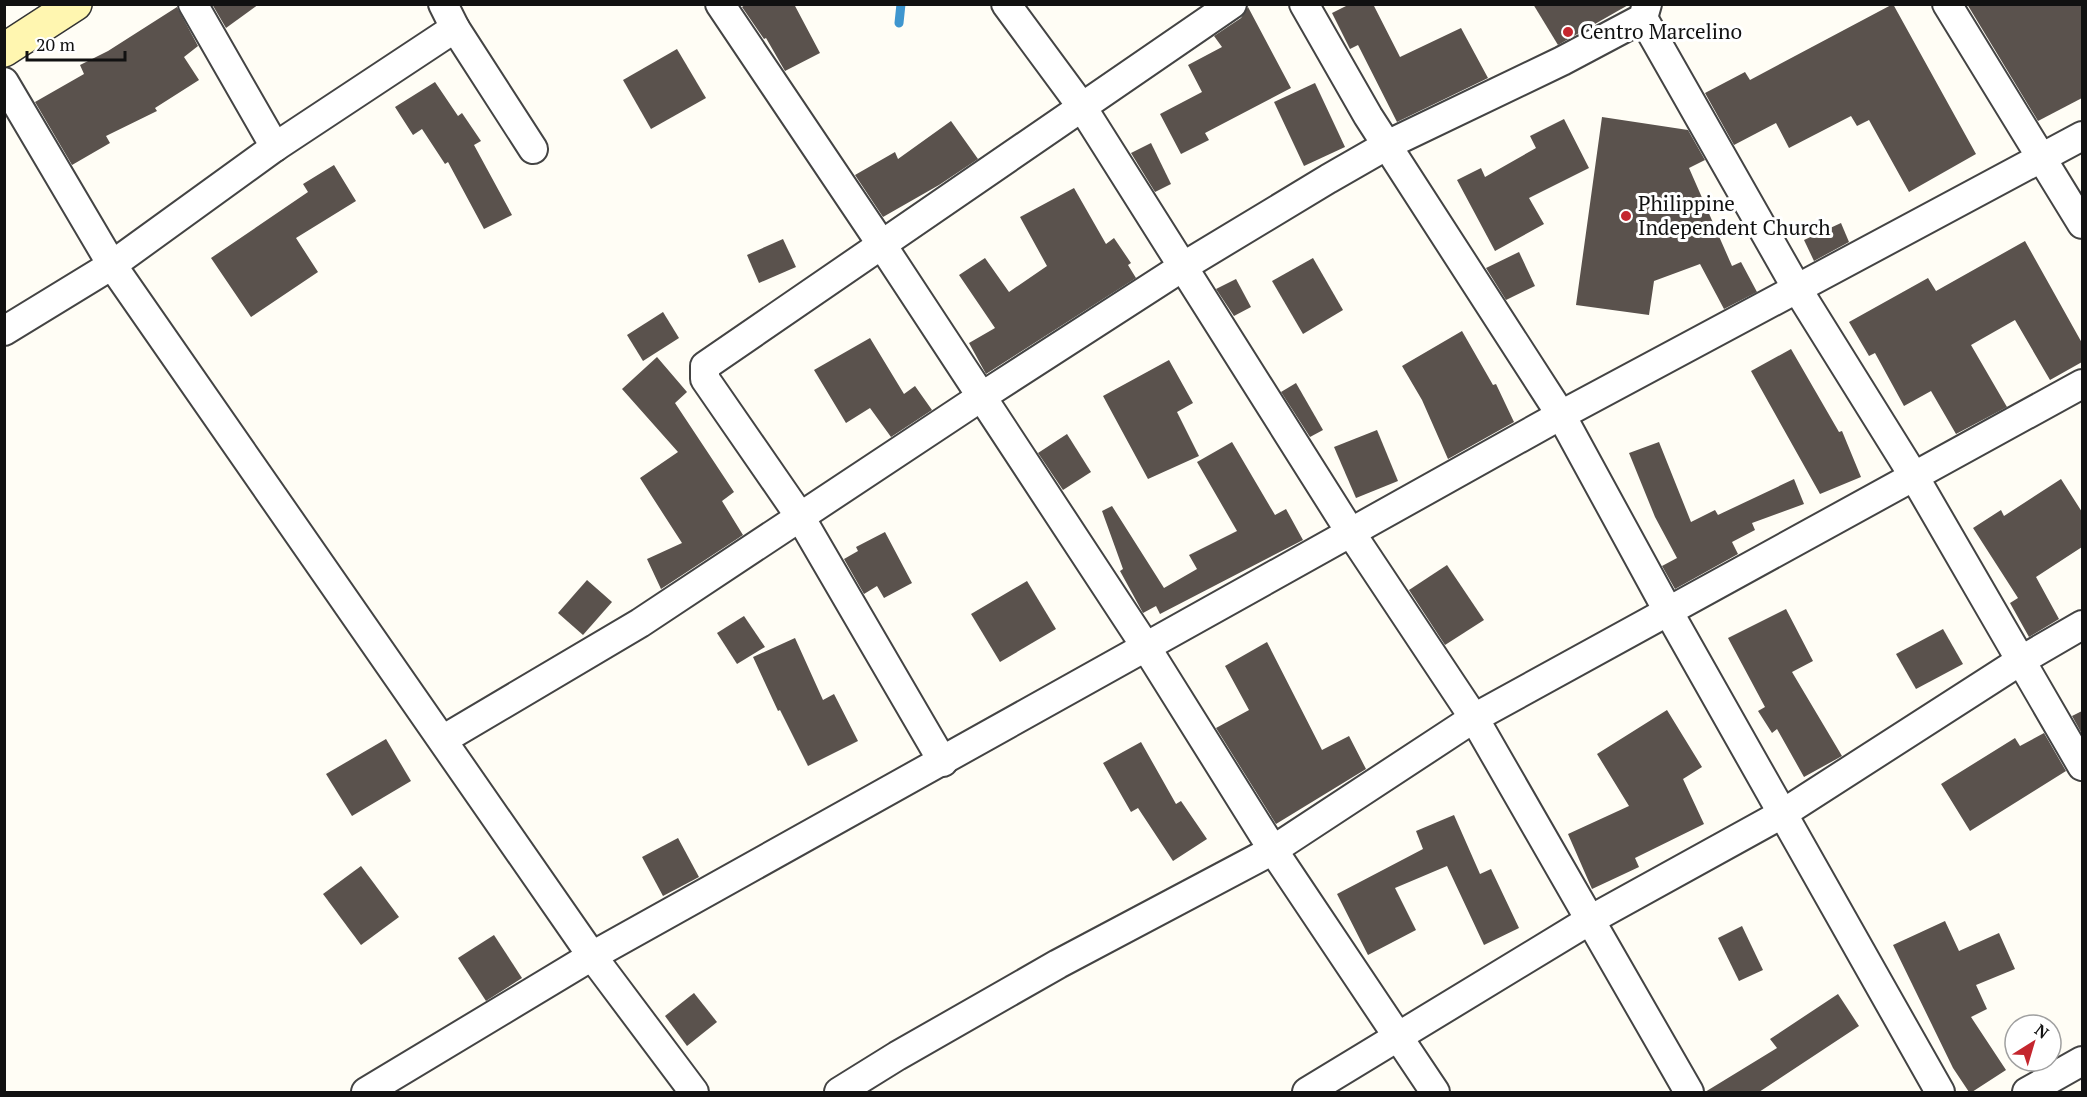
<svg xmlns="http://www.w3.org/2000/svg" width="2087" height="1097" font-family="'PT Serif',serif">
	<style>
		.lines { fill: none; stroke-linecap: round; stroke-linejoin: round }
		.stream { stroke: #3f96cf; stroke-width: 9 }
		.building { fill: #5a524d }
		.minor-casing { stroke: #444; stroke-width: 32 }
		.secondary-casing { stroke: #333; stroke-width: 36 }
		.minor { stroke: #fff; stroke-width: 28 }
		.secondary { stroke: #fff6b0; stroke-width: 33 }
		.poi-dot { fill: #c4262e; stroke: #fff; stroke-width: 2 }
		.labels { text-anchor: middle; stroke-width: 6; stroke-linejoin: round; paint-order: stroke }
		.poi-label { font-size: 21px; fill: #111; stroke: #fff; text-anchor: start }
	</style>
	<rect width="100%" height="100%" fill="#fffdf5"/>
	<g class="lines">
		<polyline class="stream" points="899,23 901,4"/>
	</g>
	<g class="building">
		<polygon points="212,4 259,4 226,28"/>
		<polygon points="746,4 794,4 820,53 785,71 766,38 764,39 742,7"/>
		<polygon points="1350,4 1373,4 1400,57 1461,28 1488,78 1397,122 1358,45 1350,49 1332,13"/>
		<polygon points="1533,4 1630,4 1558,45"/>
		<polygon points="1893,4 1976,154 1909,192 1869,120 1857,126 1851,116 1789,148 1776,123 1734,145 1705,93 1745,72 1750,80"/>
		<polygon points="1967,4 2082,4 2082,98 2038,121"/>
		<polygon points="177,7 198,46 184,57 199,80 155,108 157,111 106,136 110,143 72,165 35,102 84,74 80,65 108,51"/>
		<polygon points="1248,7 1291,88 1205,133 1209,140 1181,154 1160,114 1202,92 1188,65 1222,47 1214,36 1241,18"/>
		<polygon points="677,49 706,98 651,129 623,80"/>
		<polygon points="435,82 458,116 462,113 481,141 474,145 512,215 484,229 448,162 445,164 422,129 413,135 395,107"/>
		<polygon points="1315,83 1345,147 1304,166 1274,102"/>
		<polygon points="1602,117 1688,130 1705,160 1689,168 1732,266 1741,262 1757,292 1724,309 1700,264 1654,281 1649,315 1576,305"/>
		<polygon points="1564,119 1589,168 1529,198 1544,224 1495,251 1457,180 1481,168 1485,177 1536,148 1530,136"/>
		<polygon points="951,121 978,159 939,185 883,217 855,175 895,152 898,159"/>
		<polygon points="1151,143 1171,184 1155,192 1131,153"/>
		<polygon points="334,165 356,201 296,238 318,272 251,317 211,258 308,192 303,184"/>
		<polygon points="1074,188 1106,244 1114,238 1131,263 1128,265 1136,278 986,374 969,343 995,328 959,275 985,258 1009,292 1047,266 1020,217"/>
		<polygon points="1841,223 1849,242 1814,261 1804,240"/>
		<polygon points="783,239 796,267 759,283 747,255"/>
		<polygon points="2025,241 2082,343 2082,362 2050,380 2015,320 1971,345 2007,407 1956,434 1931,391 1904,406 1875,353 1869,356 1849,322 1928,278 1936,291"/>
		<polygon points="1519,252 1535,286 1506,300 1486,268"/>
		<polygon points="1313,258 1343,310 1303,334 1272,281"/>
		<polygon points="1236,279 1251,307 1234,316 1216,289"/>
		<polygon points="663,312 679,338 643,361 627,335"/>
		<polygon points="1462,331 1493,385 1496,384 1514,422 1448,459 1422,400 1402,366"/>
		<polygon points="870,338 904,394 915,386 932,410 891,437 870,408 846,423 814,370"/>
		<polygon points="1791,349 1839,432 1842,431 1861,477 1820,494 1751,371"/>
		<polygon points="657,357 687,392 675,403 734,492 722,501 743,535 661,589 647,559 682,543 640,478 678,452 622,389"/>
		<polygon points="1169,360 1193,403 1177,412 1199,456 1148,479 1103,396"/>
		<polygon points="1296,383 1323,430 1310,437 1281,392"/>
		<polygon points="1377,430 1398,481 1356,498 1334,447"/>
		<polygon points="1067,434 1091,472 1063,490 1038,453"/>
		<polygon points="1232,442 1275,515 1286,509 1303,540 1160,614 1156,606 1143,613 1120,571 1123,569 1102,511 1112,506 1164,588 1197,569 1189,555 1237,531 1197,462"/>
		<polygon points="1659,442 1691,522 1715,510 1718,515 1794,479 1804,504 1752,523 1755,530 1732,542 1738,554 1675,589 1662,566 1677,558 1655,517 1629,453"/>
		<polygon points="2061,479 2082,512 2082,547 2036,577 2059,619 2029,637 2010,603 2018,598 1973,528 2001,510 2004,516"/>
		<polygon points="885,532 912,583 884,598 877,586 864,594 844,559 858,551 856,547"/>
		<polygon points="1447,565 1484,620 1445,645 1409,590"/>
		<polygon points="587,580 612,602 583,635 558,613"/>
		<polygon points="1027,581 1056,629 1000,662 971,614"/>
		<polygon points="1786,609 1813,661 1792,672 1842,756 1804,777 1777,729 1772,733 1758,711 1765,707 1728,638"/>
		<polygon points="744,616 765,647 737,664 717,633"/>
		<polygon points="1943,629 1963,664 1916,689 1896,654"/>
		<polygon points="795,638 823,700 834,694 858,741 808,766 780,710 778,711 753,657"/>
		<polygon points="1267,642 1322,750 1349,736 1366,769 1276,824 1216,728 1249,710 1225,666"/>
		<polygon points="1667,710 1702,767 1683,779 1704,824 1635,858 1639,867 1592,889 1568,834 1629,806 1597,754"/>
		<polygon points="2082,711 2082,734 2072,716"/>
		<polygon points="2044,733 2066,771 1970,831 1941,784 2015,738 2020,746"/>
		<polygon points="386,739 411,781 352,816 326,774"/>
		<polygon points="1141,742 1176,804 1181,801 1207,839 1173,861 1138,808 1131,812 1103,763"/>
		<polygon points="1454,815 1480,874 1491,869 1519,928 1484,945 1447,866 1395,888 1416,930 1368,955 1337,894 1423,849 1416,831"/>
		<polygon points="678,838 699,877 663,896 642,857"/>
		<polygon points="361,866 399,917 361,945 323,894"/>
		<polygon points="1945,921 1959,951 1999,933 2015,969 1976,985 1987,1009 1971,1017 2006,1070 1972,1092 1969,1092 1953,1068 1893,945"/>
		<polygon points="1742,926 1763,970 1739,981 1718,938"/>
		<polygon points="494,935 522,978 486,1001 458,958"/>
		<polygon points="694,993 717,1022 687,1046 665,1016"/>
		<polygon points="1838,994 1859,1026 1759,1092 1705,1092 1777,1048 1770,1039"/>
	</g>
	<g class="lines">
		<defs>
			<g id="minor">
				<polyline points="193,4 275,147"/>
				<polyline points="720,4 882,245 1146,647 1273,850 1435,1092"/>
				<polyline points="1006,4 1082,107 1351,533 1474,718 1689,1092"/>
				<polyline points="1304,4 1368,116 1561,415 1668,611 1940,1092"/>
				<polyline points="1947,4 2082,224"/>
				<polyline points="1643,18 1796,287 1915,478 2082,766"/>
				<polyline points="455,28 533,149"/>
				<polyline points="4,82 112,265 592,956 694,1092"/>
				<polyline points="4,331 112,265 275,147 455,28 443,4"/>
				<polyline points="444,739 640,623 981,397 1184,266 1328,179 1389,144 1562,61 1643,18 1647,4"/>
				<polyline points="943,762 799,515 705,379 705,366 1232,4"/>
				<polyline points="366,1092 592,956 1561,415 2082,136"/>
				<polyline points="839,1092 897,1056 1058,964 1273,850 1474,718 2082,384"/>
				<polyline points="1307,1092 1590,920 1782,814 2020,661 2082,625"/>
				<polyline points="2027,1092 2082,1061"/>
			</g>
			<polyline id="secondary" points="4,50 75,4"/>
		</defs>
		<use href="#minor" class="minor-casing"/>
		<use href="#secondary" class="secondary-casing"/>
		<use href="#minor" class="minor"/>
		<use href="#secondary" class="secondary"/>
	</g>
	<g class="poi-dot">
		<circle cx="1568" cy="32" r="6"/>
		<circle cx="1626" cy="216" r="6"/>
	</g>
	<g class="labels">
		<g class="poi-label">
			<text x="1580" y="39">Centro Marcelino</text>
			<text x="1638" y="211">Philippine<tspan x="1638" dy="24">Independent Church</tspan></text>
		</g>
	</g>
	<rect width="2087" height="1097" fill="none" stroke="#111111" stroke-width="12"/>
	<g transform="translate(2033 1043) rotate(37)"><circle r="28" fill="#ffffff" stroke="#a0a0a0" stroke-width="1.5"/>
	<path d="M0-4.5L10 22L0 15L-10 22Z" fill="#c4262e"/>
	<text y="-9" font-size="16" font-weight="bold" text-anchor="middle" fill="#111111">N</text>
	</g>
	<path d="M27 51v9h98v-9" fill="none" stroke="#111111" stroke-width="3"/>
	<text x="36" y="51" font-size="18" fill="#111111" stroke="#ffffff" stroke-width="4.5" paint-order="stroke">20 m</text>
</svg>
